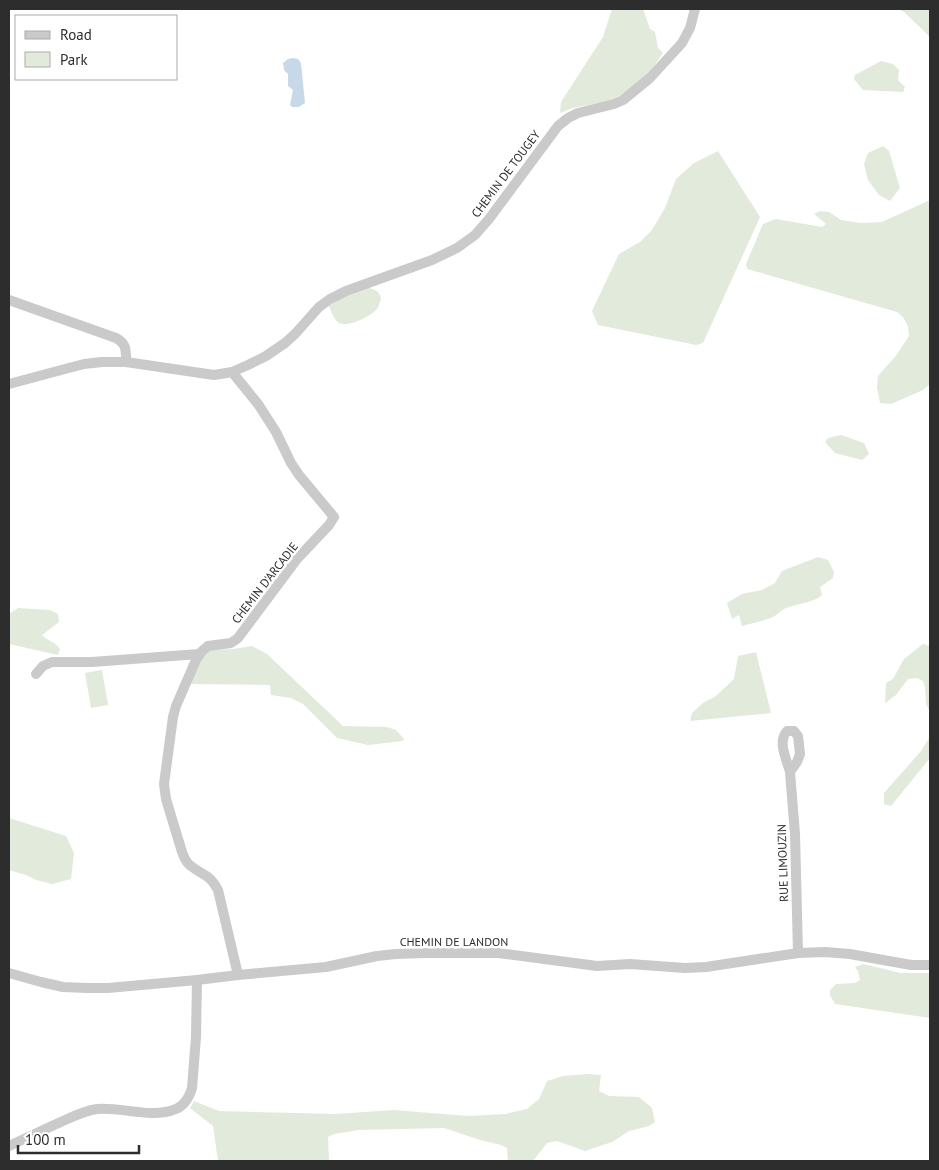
<svg xmlns="http://www.w3.org/2000/svg" width="939" height="1170" font-family="'PT Sans',sans-serif">
	<style>
		.green { fill: #e1eadb }
		.water { fill: #c7d9e9 }
		.lines { fill: none; stroke-linecap: round; stroke-linejoin: round }
		.minor { stroke: #cacaca; stroke-width: 10 }
		.labels { text-anchor: middle; stroke-width: 5; stroke-linejoin: round; paint-order: stroke }
		.street-label { font-size: 12px; fill: #2d2d2d; stroke: #fff }
	</style>
	<rect width="100%" height="100%" fill="#fff"/>
	<g class="green">
		<polygon points="612,9 643,9 650,29 655,32 658,48 663,53 648,75 625,93 609,101 573,108 560,113 561,102 603,37"/>
		<polygon points="899,9 930,9 930,37 904,12"/>
		<polygon points="881,61 893,64 899,70 898,80 905,87 903,92 863,90 854,79 855,75"/>
		<polygon points="883,146 889,151 900,188 890,201 879,195 868,180 864,164 868,153"/>
		<polygon points="718,151 760,217 703,343 696,345 598,325 592,311 619,254 640,242 652,230 665,208 676,179 694,163"/>
		<polygon points="930,200 930,384 923,390 891,404 880,403 877,388 878,376 895,357 909,336 908,326 903,317 897,312 747,269 746,264 763,224 776,219 822,227 826,224 814,214 820,211 829,212 841,220 861,223 882,222"/>
		<path d="M368,288C375,289 379,291 381,298C380,302 379,307 376,310C371,316 347,328 339,323C334,320 331,311 329,306L340,298Z"/>
		<polygon points="841,435 864,443 869,454 862,460 835,453 825,442 828,438"/>
		<path d="M818,557L828,560L834,572L833,578L820,587L822,595C812,603 801,603 789,607C781,609 779,614 773,617C764,621 752,623 742,626L739,615L732,619L727,603L742,594L762,590L775,583L782,571Z"/>
		<path d="M18,608L50,610L58,614L59,622L42,635C47,641 56,642 60,649L58,655L9,644V614Z"/>
		<polygon points="923,644 930,646 930,712 926,704 925,687 923,681 917,678 908,679 896,695 885,703 886,683 893,679 904,659"/>
		<polygon points="252,646 267,654 343,726 387,727 396,730 404,739 403,741 368,745 337,738 303,704 291,698 271,695 270,685 191,684 201,657 207,650 233,649"/>
		<polygon points="756,652 771,713 690,721 692,713 703,703 716,696 734,679 738,656"/>
		<polygon points="102,670 108,705 91,708 85,673"/>
		<polygon points="930,737 930,758 891,806 884,804 884,793 921,751"/>
		<polygon points="9,818 66,836 74,853 71,879 52,884 36,880 26,875 9,870"/>
		<polygon points="863,964 901,973 930,973 930,1018 835,1004 830,995 830,990 836,984 855,983 860,980 858,971 855,967"/>
		<polygon points="588,1074 601,1075 599,1091 609,1096 639,1097 652,1108 655,1122 649,1126 629,1131 612,1142 585,1151 557,1141 547,1143 533,1161 508,1161 507,1148 501,1145 480,1140 444,1128 359,1130 334,1134 328,1137 329,1161 218,1161 213,1126 190,1108 194,1101 219,1111 336,1114 393,1110 468,1116 505,1114 527,1109 539,1099 547,1081 563,1076"/>
	</g>
	<polygon class="water" points="293,58 298,59 301,63 305,103 299,107 292,107 290,105 293,90 288,86 288,74 284,70 283,63 288,59"/>
	<g class="lines">
		<g class="minor">
			<path d="M9,300L116,338C127,344 126,351 126,362"/>
			<path d="M232,372L258,404L276,432L291,463L299,475L334,517L329,525L297,559L238,638L231,643L208,646L202,651L196,660L176,706L173,717L164,784L166,799L182,852C184,857 186,863 191,866C203,876 209,873 218,890L238,975"/>
			<polyline points="9,384 65,369 84,364 102,362 126,362 214,375 232,372 248,365 266,356 285,343 295,334 319,307 330,299 346,291 432,260 457,248 475,235 489,219 558,126 568,118 578,113 614,104 623,100 650,78 682,43 690,28 695,9"/>
			<polyline points="36,674 43,666 52,662 92,662 199,654"/>
			<path d="M790,772C787,760 777,742 787,731H794L798,736L800,754L797,762L790,772L795,834L798,953"/>
			<polyline points="9,973 41,982 63,987 87,988 108,988 197,980 238,975 326,967 377,956 396,954 426,953 498,953 597,966 630,964 685,968 706,967 798,953 825,952 850,954 911,965 930,965"/>
			<path d="M9,1146C24,1139 39,1132 54,1125C68,1119 82,1111 97,1109C121,1107 151,1118 173,1110C184,1107 189,1098 192,1088L196,1037L197,980"/>
		</g>
	</g>
	<g class="labels">
		<g class="street-label">
			<text transform="translate(506 174) rotate(-53)" y="4">CHEMIN DE TOUGEY</text>
			<text transform="translate(265 583) rotate(-52)" y="4">CHEMIN D'ARCADIE</text>
			<text transform="translate(783 863) rotate(-92)" y="4">RUE LIMOUZIN</text>
			<text x="454" y="946">CHEMIN DE LANDON</text>
		</g>
	</g>
	<rect width="939" height="1170" fill="none" stroke="#2d2d2d" stroke-width="20"/>
	<rect x="15" y="15" width="162" height="65" fill="#ffffff" stroke="#ababab"/>
	<rect x="25" y="31" width="25" height="8" fill="#cacaca" stroke="#ababab"/>
	<text x="60" y="40" font-size="15" fill="#2d2d2d">Road</text>
	<rect x="25" y="52" width="25" height="15" fill="#e1eadb" stroke="#ababab"/>
	<text x="60" y="65" font-size="15" fill="#2d2d2d">Park</text>
	<path d="M18 1145v8h121v-8" fill="none" stroke="#2d2d2d" stroke-width="2.5"/>
	<text x="25" y="1145" font-size="15" fill="#2d2d2d" stroke="#ffffff" stroke-width="4" paint-order="stroke">100 m</text>
</svg>
